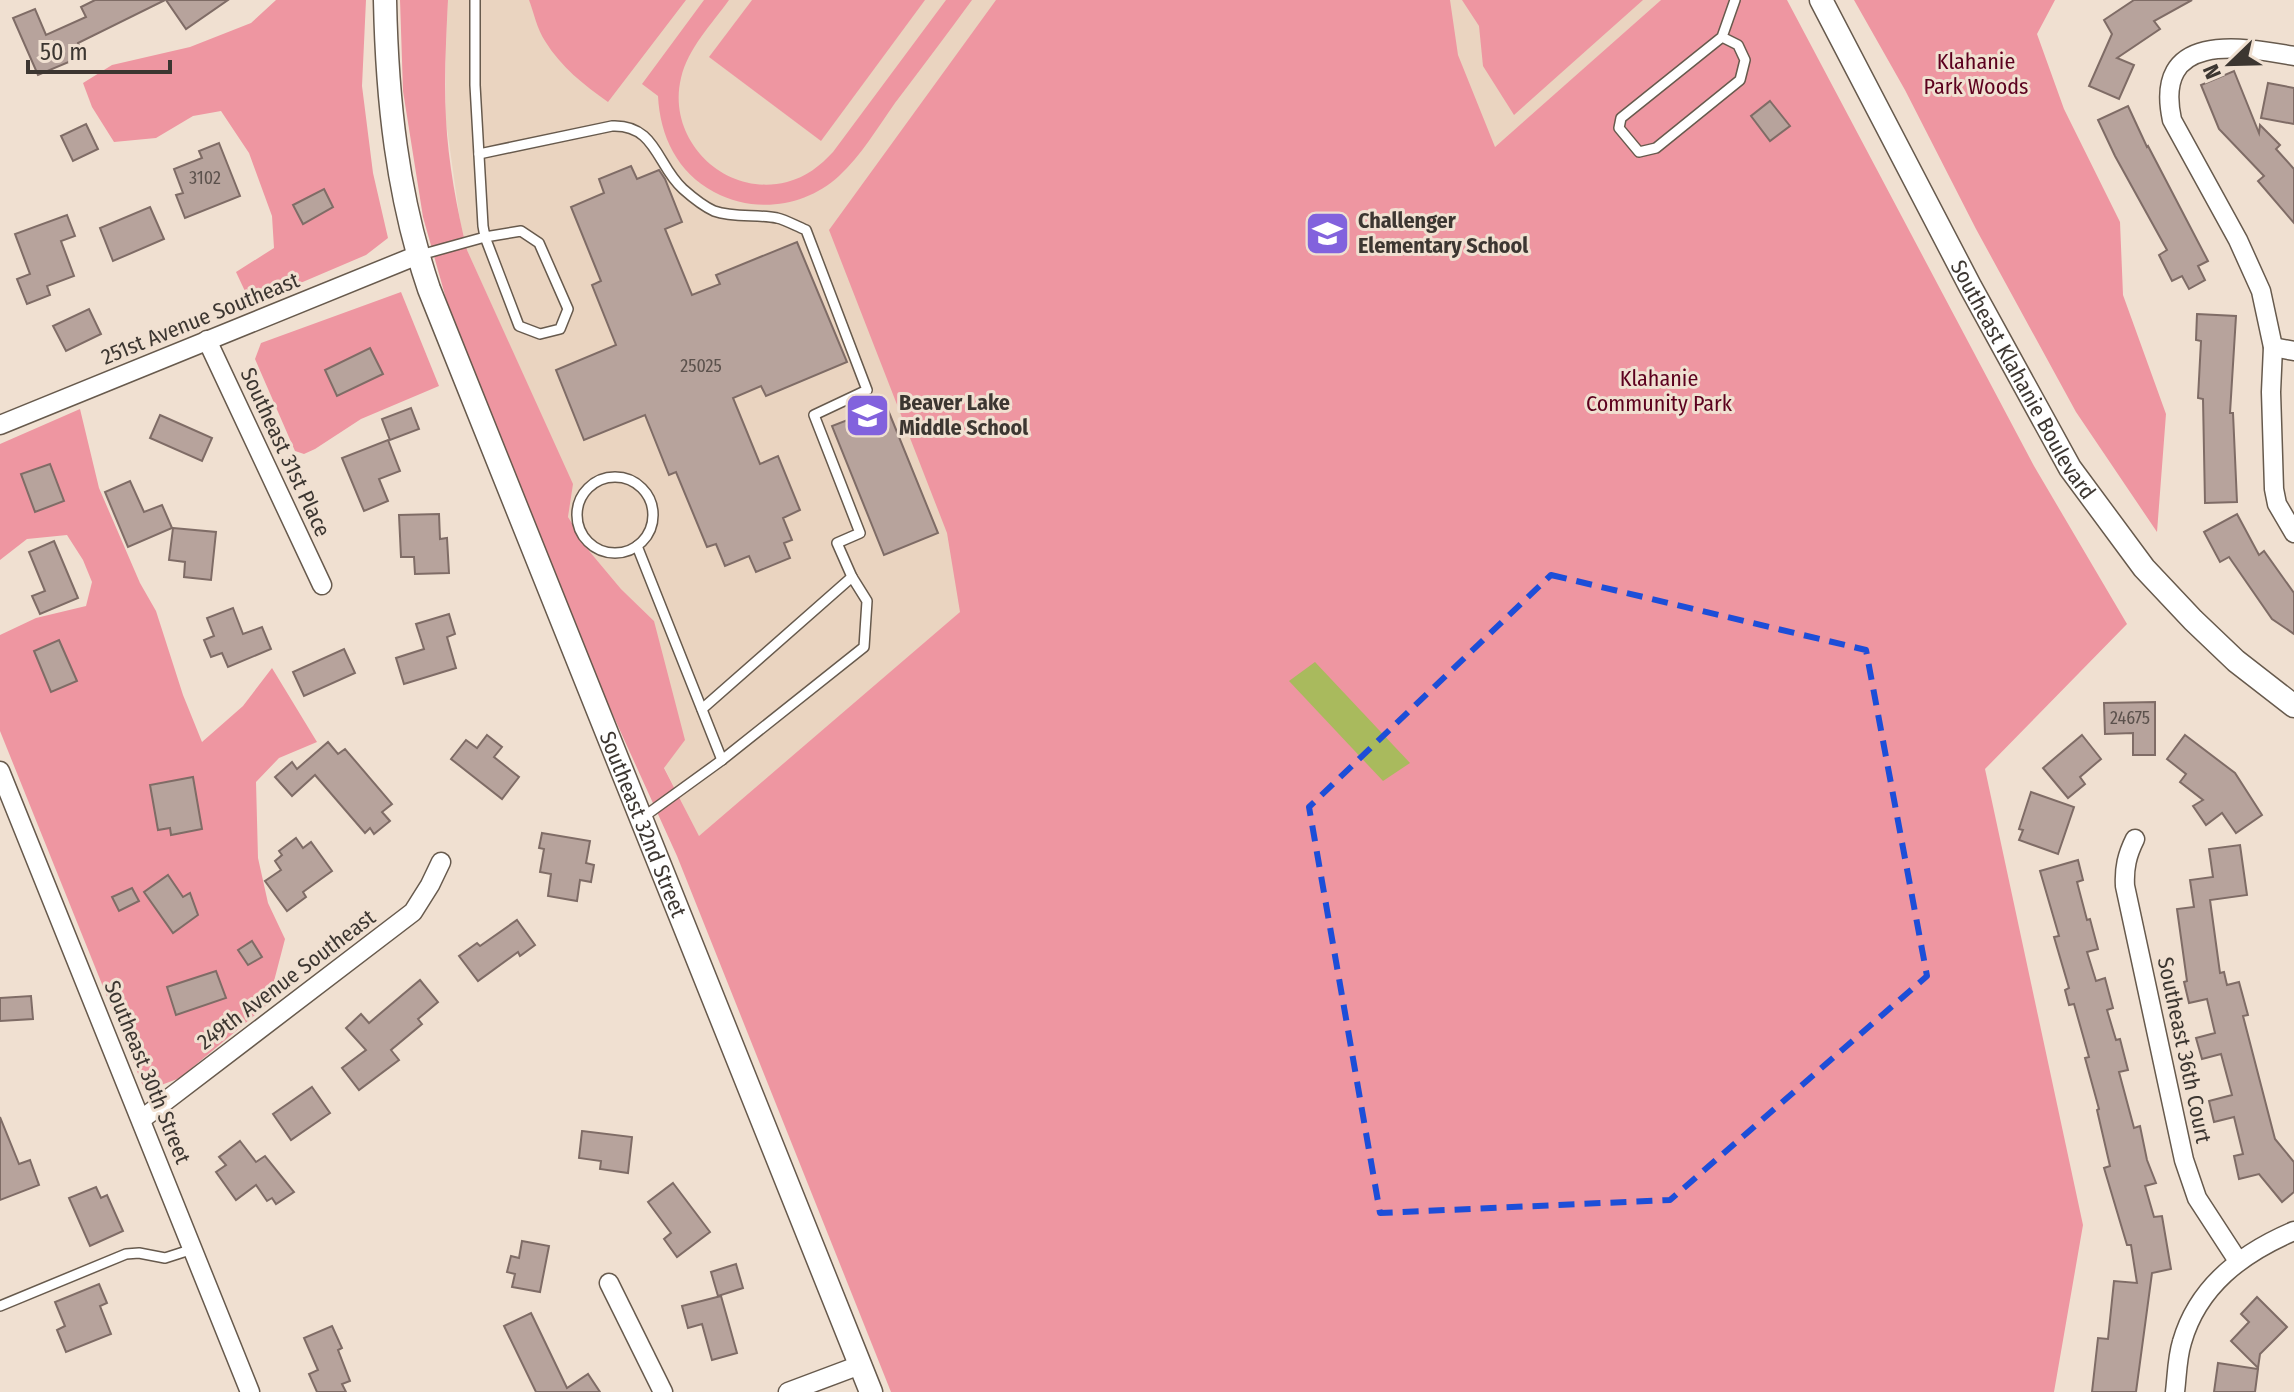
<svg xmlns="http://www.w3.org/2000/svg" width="2294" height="1392" font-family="'Fira Sans Condensed',sans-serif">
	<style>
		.built { fill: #ead4c0 }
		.green { fill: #ee96a1 }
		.water { fill: #a9ba5d }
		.building { fill: #b7a39c; stroke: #7f6c66; stroke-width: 2 }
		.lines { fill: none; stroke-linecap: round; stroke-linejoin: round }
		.service-casing { stroke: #675a4d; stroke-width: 12 }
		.minor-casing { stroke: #675a4d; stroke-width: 21 }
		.tertiary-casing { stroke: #675a4d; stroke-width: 25 }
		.service { stroke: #fff; stroke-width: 9 }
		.minor { stroke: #fff; stroke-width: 18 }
		.tertiary { stroke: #fff; stroke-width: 22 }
		.marked { fill: none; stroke: #1d4ed8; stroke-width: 6; stroke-dasharray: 16 10; stroke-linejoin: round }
		.labels { text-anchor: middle; stroke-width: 6; stroke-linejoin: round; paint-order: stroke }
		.number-label { font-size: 18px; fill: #5b514c }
		.park-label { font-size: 22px; fill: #5c001e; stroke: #f0e0d1 }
		.poi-label { font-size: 22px; font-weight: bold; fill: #3c3631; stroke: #f0e0d1; text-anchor: start }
		.street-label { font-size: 22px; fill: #3c3631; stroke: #f0e0d1 }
	</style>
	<rect width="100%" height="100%" fill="#f0e0d1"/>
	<polygon class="built" points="448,0 1661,0 1301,319 699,837 664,767 654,621 621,589 590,552 568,517 572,484 467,250 460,221 446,121 446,45"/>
	<g class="green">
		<polygon points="276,0 366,0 362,86 373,173 388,238 366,255 251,304 236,272 274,248 272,216 249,153 221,111 193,116 156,138 114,142 92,107 83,83 112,65 190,47 251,23"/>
		<path d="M400,0H448C446,40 444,80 446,119C448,161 457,210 467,250L573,484L568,517L590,552L621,589L654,621L685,740L664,768L699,836L960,612L947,533L829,230L996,0H1450L1458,55L1495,147L1661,0H1787L2034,466L2127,624L1985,769L2083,1225L2054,1392H891L677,856L598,682L452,320L423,217L403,91Z"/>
		<path d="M529,0H686L608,102C584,85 561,67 545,41C537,29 534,13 529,0Z"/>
		<path d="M704,0H729C712,24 688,48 681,78C666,140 725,198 787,182C806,177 820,166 833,152L946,0H972C947,34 921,69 895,103C878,127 861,156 839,176C805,207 755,214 714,192C677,172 660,136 658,96L642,84Z"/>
		<polygon points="752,0 925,0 821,141 709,57"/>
		<polygon points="1462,0 1643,0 1514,115 1483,66 1479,26"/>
		<polygon points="1854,0 2055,0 2037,34 2064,109 2120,222 2123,295 2166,414 2157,532 2076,412 1976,229 1905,90"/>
		<polygon points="401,292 439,386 361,419 315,449 304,454 295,451 255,359 261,343"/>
		<polygon points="80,409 99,488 140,583 156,611 183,695 202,742 243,706 272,668 317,742 279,758 256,782 258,858 268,903 285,939 268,1004 180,1078 145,1091 0,731 0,635 36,618 86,606 92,582 83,560 67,535 27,539 0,560 0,444"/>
	</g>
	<polygon class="water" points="1315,662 1410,763 1383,781 1289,681"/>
	<g class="building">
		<polygon points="95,0 165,0 78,43 83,56 38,75 13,18 35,9 46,35 86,17 81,7"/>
		<polygon points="166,0 228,0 186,29"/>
		<polygon points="2134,0 2192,0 2154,21 2160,29 2117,58 2134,65 2119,99 2089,86 2112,34 2104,20"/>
		<polygon points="2234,71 2259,133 2260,125 2280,145 2276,149 2294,169 2294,223 2258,181 2264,176 2219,129 2201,85"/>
		<polygon points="2268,83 2294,88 2294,124 2261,118"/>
		<polygon points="1770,101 1790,126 1770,141 1751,116"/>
		<polygon points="2128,106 2147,147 2148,146 2208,261 2198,266 2205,280 2189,289 2182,276 2172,281 2159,255 2167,250 2115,156 2098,120"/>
		<polygon points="86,124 98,149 73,161 61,136"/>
		<polygon points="219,143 240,196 185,218 176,195 183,193 174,169 202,158 199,151"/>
		<polygon points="631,166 637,179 659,170 665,179 682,222 665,229 692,295 720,284 716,275 797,242 847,362 766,396 761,386 733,398 760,464 778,456 800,510 783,518 792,540 784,543 790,558 756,572 749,556 725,566 716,544 707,547 676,472 669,475 645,415 584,440 556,370 616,345 592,285 601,281 571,207 604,193 599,179"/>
		<polygon points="324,189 333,207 303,224 293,205"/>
		<polygon points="150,207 164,239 113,261 100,228"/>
		<polygon points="67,215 75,236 61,241 74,276 47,286 50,295 27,304 17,279 30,274 15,234"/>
		<polygon points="89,309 101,334 66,351 53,326"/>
		<polygon points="2197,314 2236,316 2230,413 2233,413 2237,502 2205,503 2203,399 2198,398 2201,341 2196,340"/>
		<polygon points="370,348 383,374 337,396 325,370"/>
		<polygon points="886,405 938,533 884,555 832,426"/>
		<polygon points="411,408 419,429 390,440 382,419"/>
		<polygon points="160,415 212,438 202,461 150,438"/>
		<polygon points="388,440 400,471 379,479 388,501 364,511 342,458"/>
		<polygon points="50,464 64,501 35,512 21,474"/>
		<polygon points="130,481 144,512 162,505 172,528 128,547 105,492"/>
		<polygon points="439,514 440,539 447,538 449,573 415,574 414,557 401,557 399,515"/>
		<polygon points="2237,514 2259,555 2264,551 2294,593 2294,634 2272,619 2229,557 2220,562 2204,532"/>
		<polygon points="173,528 216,532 211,580 184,577 185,562 169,560"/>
		<polygon points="54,541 78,598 40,614 32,596 45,591 29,552"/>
		<polygon points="233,608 243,634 262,627 271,649 228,667 222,653 211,657 204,640 214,636 207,618"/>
		<polygon points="449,614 455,634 447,637 456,668 404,684 396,658 424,649 416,624"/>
		<polygon points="59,640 77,681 51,692 34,651"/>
		<polygon points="344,649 355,673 304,696 293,672"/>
		<polygon points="2155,702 2155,755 2133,755 2133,733 2105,734 2104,703"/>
		<polygon points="487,735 502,747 494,757 519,777 502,799 451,759 466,740 477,748"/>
		<polygon points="2082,735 2101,759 2080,777 2085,784 2068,798 2043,768"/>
		<polygon points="2185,735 2235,773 2262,815 2236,833 2222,813 2206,825 2193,806 2203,800 2180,782 2186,774 2167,759"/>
		<polygon points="328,742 338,754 345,749 392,804 382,812 390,821 374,834 370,828 365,833 315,775 292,796 275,777 292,762 297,769"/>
		<polygon points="193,777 202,829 171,835 170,828 158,830 150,785"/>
		<polygon points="2031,792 2074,807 2058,854 2019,840 2023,830 2019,829"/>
		<polygon points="542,833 590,841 586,863 594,865 591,882 580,880 577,901 548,896 551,874 540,872 544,849 539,848"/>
		<polygon points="296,838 303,848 311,842 332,871 303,892 306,897 287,911 265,881 281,870 275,861 282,855 279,851"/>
		<polygon points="2240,845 2247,895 2210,900 2220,973 2224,972 2227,985 2239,982 2248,1015 2243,1016 2275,1139 2294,1162 2294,1192 2282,1202 2259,1174 2239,1179 2234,1156 2243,1154 2234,1117 2214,1122 2209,1101 2232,1095 2221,1054 2202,1059 2196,1038 2215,1033 2207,999 2189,1003 2184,982 2187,981 2177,909 2194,907 2190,880 2213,877 2209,849"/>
		<polygon points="2078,860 2083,880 2077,882 2087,920 2090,919 2098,949 2087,952 2096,981 2105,978 2113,1008 2107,1010 2116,1040 2120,1039 2128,1070 2119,1072 2134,1128 2140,1126 2147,1160 2156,1183 2145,1186 2154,1217 2162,1216 2171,1269 2152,1273 2136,1392 2092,1392 2098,1338 2108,1339 2114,1281 2137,1283 2131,1245 2127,1245 2104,1168 2110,1166 2097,1110 2099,1109 2085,1058 2089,1057 2074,1004 2069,1005 2065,990 2069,988 2054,937 2059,936 2040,871"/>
		<polygon points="168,875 183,897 190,893 198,915 173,933 144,892"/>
		<polygon points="132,888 139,901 119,911 112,897"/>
		<polygon points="517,920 535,945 520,956 518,952 478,981 459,956 477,943 480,946"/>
		<polygon points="252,941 262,957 248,965 238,950"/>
		<polygon points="216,971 226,998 176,1015 167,987"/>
		<polygon points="420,980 438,1002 418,1019 422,1024 391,1050 399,1060 359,1090 342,1068 366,1050 346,1028 361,1014 369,1023"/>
		<polygon points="31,996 33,1019 0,1021 0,998"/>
		<polygon points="312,1087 330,1113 291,1140 273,1114"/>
		<polygon points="0,1117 19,1164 30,1160 39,1185 0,1200"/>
		<polygon points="582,1131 632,1137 628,1173 600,1169 601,1161 579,1158"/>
		<polygon points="240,1141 256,1162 265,1156 294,1192 276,1204 272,1198 267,1201 256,1185 236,1200 216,1172 226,1165 219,1157"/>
		<polygon points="673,1183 710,1232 677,1257 664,1239 671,1233 648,1202"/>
		<polygon points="96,1187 101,1198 107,1195 123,1231 90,1246 69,1198"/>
		<polygon points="522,1241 549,1246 540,1292 512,1287 515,1274 507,1272 511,1256 519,1258"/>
		<polygon points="736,1264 743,1288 718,1296 711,1272"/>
		<polygon points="99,1284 107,1303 100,1306 111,1334 66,1352 57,1330 65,1326 55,1302"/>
		<polygon points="721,1296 737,1353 712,1360 702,1324 688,1328 682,1306"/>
		<polygon points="2257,1297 2287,1327 2260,1354 2258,1368 2231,1341 2249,1322 2241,1314"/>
		<polygon points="531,1313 567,1388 588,1374 600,1392 536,1392 504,1326"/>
		<polygon points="332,1326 342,1348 338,1350 350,1381 342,1384 346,1392 317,1392 309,1374 318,1370 304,1338"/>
		<polygon points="2218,1363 2258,1369 2255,1392 2214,1392"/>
	</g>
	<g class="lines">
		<defs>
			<g id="service">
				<polyline points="1722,37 1738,45 1745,60 1740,80 1656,148 1639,152 1619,128 1621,118 1722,37 1735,0"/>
				<path d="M479,154L612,126C656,124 657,166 683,189C692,197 703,206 714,211C734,218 756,214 777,218C786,220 796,226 806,230L867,390L814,415L860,533L837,543L852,577L867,601L864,647L722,760L642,818"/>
				<polyline points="420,255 485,237 521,231 539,243 568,309 560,329 540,334 519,326 485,237 483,226 475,85 475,0"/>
				<circle cx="615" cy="515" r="38"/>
				<polyline points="637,546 722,760"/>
				<polyline points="702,709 852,577"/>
				<polyline points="0,1306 126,1254 139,1253 165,1258 193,1249"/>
			</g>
			<g id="minor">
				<path d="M2294,56C2238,46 2153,32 2172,120L2238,240L2261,291L2273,347L2271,392L2274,489L2277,504L2294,533"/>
				<polyline points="207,340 322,585"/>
				<polyline points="2273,347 2294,351"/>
				<polyline points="0,425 418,255"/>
				<polyline points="0,771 250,1392"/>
				<path d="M2135,839C2127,855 2124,868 2125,886L2184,1160L2197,1198L2238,1261"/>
				<polyline points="142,1119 413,912 430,885 441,862"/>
				<polyline points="609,1283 663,1392"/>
				<polyline points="788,1392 860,1365"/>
				<path d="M2175,1392C2177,1376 2177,1358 2182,1342C2198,1286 2242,1253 2294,1231"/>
			</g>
			<g id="tertiary">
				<path id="s1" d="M385,0C387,99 397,195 429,289L871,1392"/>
				<path id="s2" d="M1821,0L1970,286L2070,468L2144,568L2193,620L2236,661L2294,706"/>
			</g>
		</defs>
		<use href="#service" class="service-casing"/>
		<use href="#minor" class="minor-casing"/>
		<use href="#tertiary" class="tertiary-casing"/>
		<use href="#service" class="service"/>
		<use href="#minor" class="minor"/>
		<use href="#tertiary" class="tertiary"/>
	</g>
	<path class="marked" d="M1551,575L1866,650L1927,976L1670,1200L1380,1213L1309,807Z"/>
	<defs>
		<symbol id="school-square" viewBox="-11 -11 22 22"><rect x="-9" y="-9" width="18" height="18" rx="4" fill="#8262dd" stroke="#f0e0d1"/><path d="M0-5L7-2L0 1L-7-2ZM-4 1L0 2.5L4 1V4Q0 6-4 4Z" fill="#fff"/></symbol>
	</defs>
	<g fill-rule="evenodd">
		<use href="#school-square" x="1302" y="208" width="51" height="51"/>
		<use href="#school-square" x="842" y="390" width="51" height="51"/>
	</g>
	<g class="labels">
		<g class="number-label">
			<text x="205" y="184">3102</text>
			<text x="701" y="372">25025</text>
			<text x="2130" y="724">24675</text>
		</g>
		<g class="park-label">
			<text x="1976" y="69">Klahanie<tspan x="1976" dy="25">Park Woods</tspan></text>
			<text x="1659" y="386">Klahanie<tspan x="1659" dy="25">Community Park</tspan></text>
		</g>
		<g class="poi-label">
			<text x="1358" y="228">Challenger<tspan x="1358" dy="25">Elementary School</tspan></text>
			<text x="899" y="410">Beaver Lake<tspan x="899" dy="25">Middle School</tspan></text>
		</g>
		<g class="street-label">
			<text transform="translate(200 318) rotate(-22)" y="8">251st Avenue Southeast</text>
			<text dy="8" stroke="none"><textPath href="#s2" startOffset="430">Southeast Klahanie Boulevard</textPath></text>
			<text transform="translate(286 452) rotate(65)" y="8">Southeast 31st Place</text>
			<text dy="8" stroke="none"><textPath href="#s1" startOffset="870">Southeast 32nd Street</textPath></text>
			<text transform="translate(286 979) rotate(-37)" y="8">249th Avenue Southeast</text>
			<text transform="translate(2185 1050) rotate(78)" y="8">Southeast 36th Court</text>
			<text transform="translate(148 1072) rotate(68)" y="8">Southeast 30th Street</text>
		</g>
	</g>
	<g transform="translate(2230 64) rotate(247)" stroke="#f0e0d1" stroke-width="6" paint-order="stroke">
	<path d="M0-6L14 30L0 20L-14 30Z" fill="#3c3631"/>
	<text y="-12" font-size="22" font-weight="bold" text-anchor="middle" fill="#3c3631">N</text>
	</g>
	<path d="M28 60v12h142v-12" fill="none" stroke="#3c3631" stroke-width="4"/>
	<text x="40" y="60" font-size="24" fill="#3c3631" stroke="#f0e0d1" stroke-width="6" paint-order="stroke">50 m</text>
</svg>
